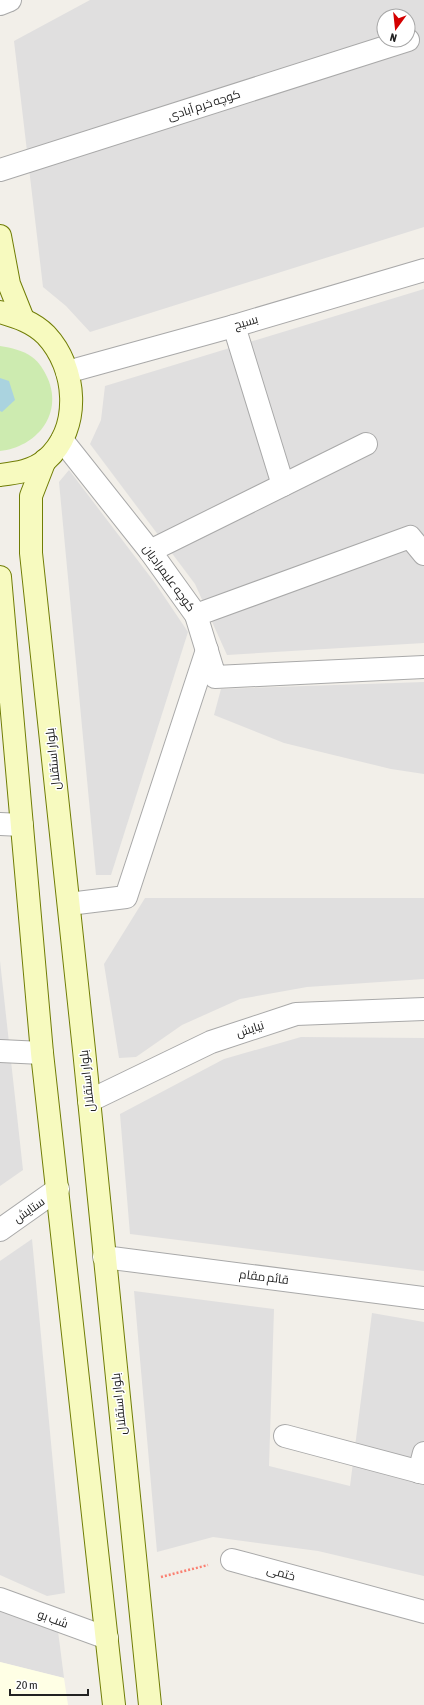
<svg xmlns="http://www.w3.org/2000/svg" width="424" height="1705" font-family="'Asap Condensed',Cairo,sans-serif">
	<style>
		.residential { fill: #e0dfdf; fill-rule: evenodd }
		.education { fill: #ffffe5 }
		.grass { fill: #cdebb0 }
		.water { fill: #aad3df }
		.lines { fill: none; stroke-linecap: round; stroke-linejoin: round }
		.minor-casing { stroke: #a9a9a9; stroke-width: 24 }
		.secondary-casing { stroke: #707d05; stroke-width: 24 }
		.path { stroke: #fa8072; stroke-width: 2.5; stroke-dasharray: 2 2; stroke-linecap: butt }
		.minor { stroke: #fff; stroke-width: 22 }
		.secondary { stroke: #f7fabf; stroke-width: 22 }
		.labels { text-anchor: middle; stroke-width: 3; stroke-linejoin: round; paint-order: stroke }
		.street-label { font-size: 12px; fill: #222; stroke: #fff }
	</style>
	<rect width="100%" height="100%" fill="#f2efe9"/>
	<g class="residential">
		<path d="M90,0H424V227L90,332L66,306L43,287L14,41ZM384,16H408V40H384Z"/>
		<polygon points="424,289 424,643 227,655 195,584 90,444 101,420 105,386"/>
		<polygon points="69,470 155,583 188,632 111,875 96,875 59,482"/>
		<polygon points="424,682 424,774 391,769 284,743 214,715 221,689"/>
		<polygon points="145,898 424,898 424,979 307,987 240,999 182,1025 136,1057 119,1058 104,964"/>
		<polygon points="0,961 23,1170 0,1186"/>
		<polygon points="301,1037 424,1038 424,1271 130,1234 120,1114 224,1059"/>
		<polygon points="32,1239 65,1593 47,1596 0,1575 0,1261"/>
		<polygon points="134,1291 274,1309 269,1466 350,1486 372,1313 424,1322 424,1576 318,1551 213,1537 157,1552"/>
		<polygon points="0,1609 58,1631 64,1678 0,1662"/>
	</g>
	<polygon class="education" points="0,1662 64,1678 68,1705 0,1705"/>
	<path class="grass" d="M0,346C12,348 22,350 32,357C39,362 44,370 48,379C63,415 36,447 0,451Z"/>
	<polygon class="water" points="0,378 9,381 15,400 2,412 0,411"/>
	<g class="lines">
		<defs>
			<g id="minor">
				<polyline points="0,4 10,0"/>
				<polyline points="0,170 408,40"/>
				<polyline points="234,326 283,485"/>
				<polyline points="67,372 234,326 424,270"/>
				<polyline points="62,440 150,551 196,615 215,677 424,667"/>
				<polyline points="150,551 366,444"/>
				<polyline points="196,615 410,537 424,554"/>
				<polyline points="0,824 22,825"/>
				<polyline points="69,904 126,897 207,650"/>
				<polyline points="0,1051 42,1053"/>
				<polyline points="89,1101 211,1042 296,1014 424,1009"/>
				<polyline points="0,1230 58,1189"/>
				<polyline points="104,1257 424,1298"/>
				<polyline points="285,1436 424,1473"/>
				<polyline points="419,1472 424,1453"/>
				<polyline points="232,1560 424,1612"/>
				<polyline points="0,1599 107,1638"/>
			</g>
			<g id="secondary">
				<polyline points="0,236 9,284 23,319"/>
				<path d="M0,312C17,317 33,322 46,335C77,368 82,428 46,460C33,471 16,473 0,475"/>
				<polyline points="45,460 31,496 31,553 84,1050 150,1705"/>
				<polyline points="0,577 42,1053 114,1705"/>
			</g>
		</defs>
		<use href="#minor" class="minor-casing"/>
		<use href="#secondary" class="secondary-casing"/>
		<polyline class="path" points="161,1577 208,1565"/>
		<use href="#minor" class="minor"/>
		<use href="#secondary" class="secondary"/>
	</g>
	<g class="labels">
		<g class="street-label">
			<text transform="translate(204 105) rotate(-18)" y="4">کوچه خرم آبادی</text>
			<text transform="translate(246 322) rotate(-16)" y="4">بسیج</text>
			<text transform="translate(169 578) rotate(54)" y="4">کوچه علیمرادیان</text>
			<text transform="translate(53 759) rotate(-96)" y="4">بلوار استقلال</text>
			<text transform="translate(250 1029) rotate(-18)" y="4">نیایش</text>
			<text transform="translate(87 1081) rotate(-96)" y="4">بلوار استقلال</text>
			<text transform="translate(29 1210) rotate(-35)" y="4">ستایش</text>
			<text transform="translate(264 1277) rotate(7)" y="4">قائم مقام</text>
			<text transform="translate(119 1404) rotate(-96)" y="4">بلوار استقلال</text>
			<text transform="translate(281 1573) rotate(15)" y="4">ختمی</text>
			<text transform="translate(53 1619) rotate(20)" y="4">شب بو</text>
		</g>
	</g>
	<g transform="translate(396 28) rotate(195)"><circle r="19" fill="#ffffff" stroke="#a7a7a7"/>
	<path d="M0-3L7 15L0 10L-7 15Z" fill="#d40000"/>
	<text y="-6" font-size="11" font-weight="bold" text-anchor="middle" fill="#222222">N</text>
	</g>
	<path d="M10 1689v6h78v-6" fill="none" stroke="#222222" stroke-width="2"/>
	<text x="16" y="1689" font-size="12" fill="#222222" stroke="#ffffff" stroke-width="3" paint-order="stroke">20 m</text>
</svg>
